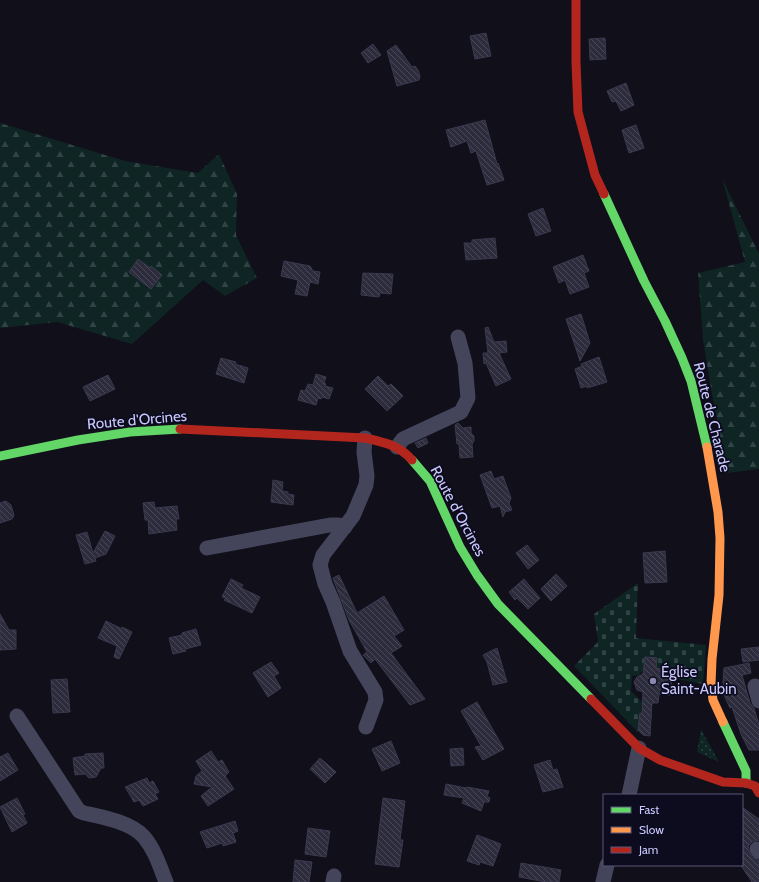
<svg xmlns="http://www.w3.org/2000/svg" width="759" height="882" font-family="Cabin,sans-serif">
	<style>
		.forest { fill: url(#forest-firs) }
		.cemetery { fill: url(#cemetery-stones) }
		.park { fill: url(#park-dots) }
		.building { fill: url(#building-back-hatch); stroke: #3b394f }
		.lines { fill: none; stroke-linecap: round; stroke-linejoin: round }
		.street { stroke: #44455b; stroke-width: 15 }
		.fast { stroke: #63d668; stroke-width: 9 }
		.slow { stroke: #ff974d; stroke-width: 9 }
		.jam { stroke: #b3261e; stroke-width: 9 }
		.poi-dot { fill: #8988af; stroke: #0d0b1e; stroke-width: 1.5 }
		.labels { text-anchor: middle; stroke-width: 3.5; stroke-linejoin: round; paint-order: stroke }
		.street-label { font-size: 15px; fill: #cac9ff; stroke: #0d0b1e }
		.poi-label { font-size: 15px; fill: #cac9ff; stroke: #0d0b1e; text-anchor: start }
	</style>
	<defs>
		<pattern id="forest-firs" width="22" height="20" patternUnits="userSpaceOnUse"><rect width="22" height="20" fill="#0e2524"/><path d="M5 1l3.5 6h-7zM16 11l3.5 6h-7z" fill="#304345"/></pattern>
		<pattern id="cemetery-stones" width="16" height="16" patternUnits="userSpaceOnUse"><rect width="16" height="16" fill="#0e2524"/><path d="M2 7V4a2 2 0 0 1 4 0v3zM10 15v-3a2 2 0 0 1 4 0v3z" fill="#304345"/></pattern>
		<pattern id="park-dots" width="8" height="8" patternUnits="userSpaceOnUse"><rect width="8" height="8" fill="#0e2524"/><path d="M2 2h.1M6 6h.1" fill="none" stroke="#304345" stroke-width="1.8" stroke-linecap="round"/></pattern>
		<pattern id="building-back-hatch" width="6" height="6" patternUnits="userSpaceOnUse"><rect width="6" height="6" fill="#2d2c3d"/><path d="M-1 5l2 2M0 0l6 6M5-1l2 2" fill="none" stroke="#4a495a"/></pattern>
	</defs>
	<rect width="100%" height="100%" fill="#100f1a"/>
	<g class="forest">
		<polygon points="0,123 125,161 198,173 219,154 237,194 236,235 257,278 225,296 203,280 132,344 57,322 0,328"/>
		<polygon points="722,178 759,254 759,469 727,473 712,394 703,340 698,273 745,262"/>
	</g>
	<polygon class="cemetery" points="638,583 636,638 706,645 703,684 660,676 661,669 656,668 657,658 645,658 645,668 639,675 632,676 631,691 642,702 638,732 574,666 598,642 594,614"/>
	<polygon class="park" points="701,729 719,762 697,752"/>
	<g class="building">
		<polygon points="486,33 491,56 475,59 470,36"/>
		<polygon points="605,38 606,59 590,60 589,39"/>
		<polygon points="373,44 381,55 368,63 361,53"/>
		<polygon points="396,45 412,67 415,66 418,70 420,76 419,80 397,86 387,51"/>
		<polygon points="626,83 634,105 621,111 616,101 612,102 607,91"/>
		<polygon points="485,120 497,164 498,163 504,180 487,185 476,151 471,153 467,141 451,147 446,130"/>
		<polygon points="636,125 644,148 629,153 622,130"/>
		<polygon points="543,208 551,231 536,236 528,214"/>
		<polygon points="495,238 497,258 466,260 464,243 472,243 472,240"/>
		<polygon points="583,255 589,271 584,273 589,287 570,294 565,280 559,283 553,267"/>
		<polygon points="138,259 150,268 151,266 162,275 151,289 129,272"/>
		<polygon points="284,261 310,266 313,271 320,272 318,284 310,282 307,296 295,294 298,280 281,276"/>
		<polygon points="363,273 393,274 391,294 380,293 379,297 361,295"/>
		<polygon points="581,314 590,343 580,361 566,319"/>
		<polygon points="488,327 494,342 506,341 507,352 499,353 511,379 496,386 486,363 484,364 483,353 488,353 485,328"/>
		<polygon points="599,357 607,382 587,388 587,386 581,388 575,369 582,366 581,364"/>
		<polygon points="221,358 236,362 235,364 248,368 244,383 216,374"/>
		<polygon points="316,374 326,377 324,383 326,384 325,386 333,388 329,399 322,397 321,399 318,398 316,405 298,400 301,390 305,391 308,384 313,385"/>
		<polygon points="108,375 115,389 90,401 83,387"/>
		<polygon points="378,376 388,386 391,384 403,396 387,411 365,389"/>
		<polygon points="458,423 463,428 471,427 471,433 474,436 474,441 472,444 473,457 460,458 459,444 457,444 455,425"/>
		<polygon points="426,438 428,443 418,448 415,443"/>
		<polygon points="491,471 494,479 503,476 511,498 509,503 512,510 505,512 503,517 500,506 492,508 480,475"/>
		<polygon points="273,480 283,482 282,491 288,492 288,494 294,495 293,505 271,502"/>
		<polygon points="6,501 11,505 14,515 12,519 0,523 0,503"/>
		<polygon points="154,502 155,508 177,506 179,519 176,519 177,530 149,534 148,520 145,520 143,503"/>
		<polygon points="105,531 115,536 106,554 95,558 96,561 85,564 76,535 87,532 93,553"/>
		<polygon points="527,545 539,560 528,569 516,553"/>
		<polygon points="665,551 667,582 645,583 643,553"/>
		<polygon points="556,574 567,586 551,601 541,589"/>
		<polygon points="339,575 357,613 384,596 404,630 394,636 402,646 391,653 425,699 410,705 375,659 371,663 363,655 367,652 349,620 334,581 333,578"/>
		<polygon points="231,579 243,585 241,588 260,597 252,613 224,600 226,598 222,597"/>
		<polygon points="524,579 540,598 528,609 517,598 515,600 509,592"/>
		<polygon points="0,614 9,630 16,630 16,649 0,650"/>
		<polygon points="106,621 122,629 122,627 132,632 119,659 114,657 117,646 98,638"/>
		<polygon points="196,629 201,645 185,649 186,651 173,654 169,638 182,635 182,633"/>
		<polygon points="759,647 759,660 743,662 741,649"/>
		<polygon points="497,648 507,682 493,685 487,662 483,655"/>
		<polygon points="645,657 657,658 656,668 661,669 660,676 672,678 670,695 659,694 658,703 652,703 650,736 643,735 638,730 640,713 642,713 643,692 637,690 634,682 637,677 643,674"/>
		<polygon points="271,662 279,673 274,676 281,688 268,697 253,673"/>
		<polygon points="749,663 751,673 742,675 750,703 754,708 759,725 759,750 749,750 741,734 732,707 730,708 725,697 723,683 724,668"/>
		<polygon points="67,679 70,712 53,713 51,680"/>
		<polygon points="477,702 504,749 483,760 475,747 481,746 461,711"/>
		<polygon points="391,741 400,763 382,771 372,749"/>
		<polygon points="463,748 464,765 451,766 450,749"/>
		<polygon points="211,751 218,762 222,760 229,772 225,776 234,789 208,806 201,796 212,787 194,784 196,776 202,771 196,761"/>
		<polygon points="8,753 18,770 0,781 0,757"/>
		<polygon points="103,753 104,768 101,768 96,777 89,778 85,774 75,775 73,758 85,756 85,754"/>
		<polygon points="320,758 336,772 325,783 310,769"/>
		<polygon points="550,760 553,770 557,769 563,787 543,792 534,765"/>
		<polygon points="147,778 149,783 153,781 159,792 155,794 158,799 143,806 139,800 134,802 125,787"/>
		<polygon points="446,784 466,788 467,787 489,791 487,796 490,798 489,802 484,802 481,811 462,803 464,798 444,795"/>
		<polygon points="17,798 25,814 23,815 27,823 12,832 0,807"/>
		<polygon points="383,798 405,801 400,840 403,840 399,867 375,864"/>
		<polygon points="742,807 759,819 759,840 752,842 749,845 748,849 752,857 759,861 759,882 752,882 742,867"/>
		<polygon points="235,821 238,831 233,833 236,842 223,846 222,843 207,848 200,832"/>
		<polygon points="308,828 330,831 326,857 305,854"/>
		<polygon points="477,835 501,844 493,866 480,862 479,865 467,861"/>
		<polygon points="295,860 312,862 309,882 293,882"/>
		<polygon points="521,863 561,870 559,882 546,882 519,877"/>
	</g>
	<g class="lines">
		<g class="street">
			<polyline points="365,438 364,452 367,476 366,485 353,516 323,555 320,565 325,584 333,602 350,651 375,692 376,700 366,727"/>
			<polyline points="397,447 403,439 461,412 468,398 465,363 458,337"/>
			<polyline points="207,548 330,525 338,525 345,527"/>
			<polyline points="755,686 759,701"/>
			<path d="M17,716L79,811L84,813C102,817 131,822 144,837C155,850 160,867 166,882"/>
			<polyline points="629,795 639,748"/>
			<polyline points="757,849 759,852"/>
			<polyline points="333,882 334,876"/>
			<polyline points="603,882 607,865"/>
		</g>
		<g class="fast">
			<polyline points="604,194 644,281 665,321 682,358 691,381 707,447"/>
			<polyline points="0,456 78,440 130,432 180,429"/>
			<polyline points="412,460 430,481 460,547 477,575 498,604 591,699"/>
			<polyline points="723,722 746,771 746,783"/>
		</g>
		<polyline class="slow" points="707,447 718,512 720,538 719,595 712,659 711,684 713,700 723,722"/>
		<g class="jam">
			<polyline points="576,0 576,62 578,112 595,175 604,194"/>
			<path d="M180,429L365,438C383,442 399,445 412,460"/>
			<polyline points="591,699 639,748 660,760 723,782 746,783 755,786 759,793"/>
		</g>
	</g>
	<circle class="poi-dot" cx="653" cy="681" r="4"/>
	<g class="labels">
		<g class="street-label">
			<text transform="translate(712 417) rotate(76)" y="5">Route de Charade</text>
			<text transform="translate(137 420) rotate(-5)" y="5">Route d'Orcines</text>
			<text transform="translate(458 511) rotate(62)" y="5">Route d'Orcines</text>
		</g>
		<g class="poi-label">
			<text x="661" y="677">Église<tspan x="661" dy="17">Saint-Aubin</tspan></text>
		</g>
	</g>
	<rect x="603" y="794" width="140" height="72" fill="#0d0b1e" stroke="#595778"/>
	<rect x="611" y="807" width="20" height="6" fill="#63d668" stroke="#595778"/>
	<text x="639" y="814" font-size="12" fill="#cac9ff">Fast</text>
	<rect x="611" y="827" width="20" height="6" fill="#ff974d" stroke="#595778"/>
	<text x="639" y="834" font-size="12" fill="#cac9ff">Slow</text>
	<rect x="611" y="847" width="20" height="6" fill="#b3261e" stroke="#595778"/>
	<text x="639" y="854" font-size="12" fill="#cac9ff">Jam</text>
</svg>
